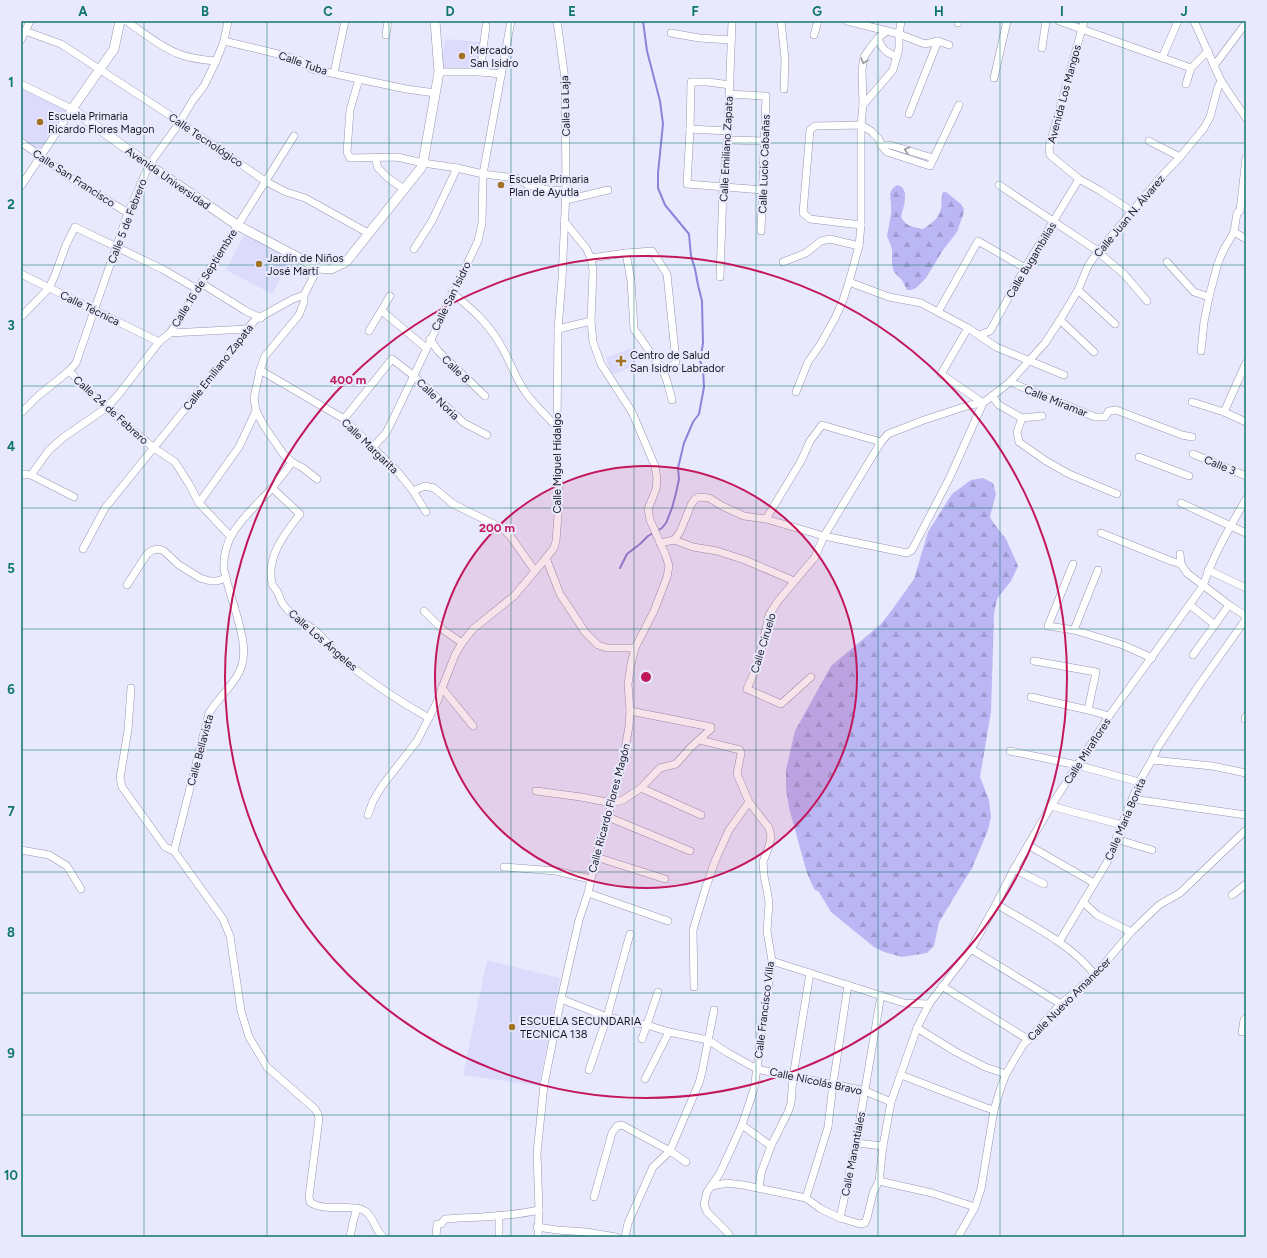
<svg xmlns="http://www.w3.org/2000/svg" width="1267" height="1258" font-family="Figtree,sans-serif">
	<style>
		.built { fill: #dddbfc }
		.forest { fill: url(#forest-firs) }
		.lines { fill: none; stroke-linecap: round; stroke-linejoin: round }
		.stream { stroke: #8d83d9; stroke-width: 2 }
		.minor-casing { stroke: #9796ae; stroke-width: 8 }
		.tertiary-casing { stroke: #9796ae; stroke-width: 10 }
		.minor { stroke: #fff; stroke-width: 7 }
		.tertiary { stroke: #fff; stroke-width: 9 }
		.oneway { stroke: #98989c }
		.grid { fill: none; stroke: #0f766e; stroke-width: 1; stroke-opacity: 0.55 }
		.ring { fill: none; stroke: #c2185b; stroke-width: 2 }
		.poi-dot { fill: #9f7323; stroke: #e9e9fe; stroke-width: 1.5 }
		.labels { text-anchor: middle; stroke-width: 4; stroke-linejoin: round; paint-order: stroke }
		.poi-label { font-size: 11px; fill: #191922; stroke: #e9e9fe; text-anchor: start }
		.street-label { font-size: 11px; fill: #191922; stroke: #e9e9fe }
		.centre { fill: #c2185b; stroke: #e9e9fe; stroke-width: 2 }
		.ring-label { font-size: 12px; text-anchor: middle; font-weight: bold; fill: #c2185b; stroke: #e9e9fe; stroke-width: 4; stroke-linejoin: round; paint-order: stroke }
		.neatline { fill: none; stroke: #0f766e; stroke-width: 1.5 }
		.grid-label { font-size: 13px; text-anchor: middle; font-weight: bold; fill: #0f766e }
	</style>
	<defs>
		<pattern id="forest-firs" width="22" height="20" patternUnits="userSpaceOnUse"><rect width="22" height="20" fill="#bbb6f4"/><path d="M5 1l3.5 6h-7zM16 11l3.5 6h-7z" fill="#a09cd1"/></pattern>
	</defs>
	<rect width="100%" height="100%" fill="#e9e9fe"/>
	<g class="built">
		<polygon points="445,39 482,42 479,70 441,70"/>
		<polygon points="22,88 67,110 41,151 21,138 21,92"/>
		<polygon points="244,235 292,258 272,294 226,270"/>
		<polygon points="631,348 637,365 612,375 606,358"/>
		<polygon points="487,960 560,978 539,1086 463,1075"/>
	</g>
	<g class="forest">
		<path d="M897,185C911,188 903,208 901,217C906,227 914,227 923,229C929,225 938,219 940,212C943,206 940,199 943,192H946L961,204L964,209L963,215L957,232L943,250L926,278L916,288L911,290H907L902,280L894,272L892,264V249L887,236L891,214V205L890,194L892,189Z"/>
		<polygon points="983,478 993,483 996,494 990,516 992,521 1006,539 1018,566 1011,581 997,599 994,614 991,712 980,777 989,800 991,817 988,830 972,868 939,922 934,946 927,953 902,957 884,952 874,947 831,912 819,892 814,889 807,873 789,808 786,788 786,770 795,731 831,666 881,624 892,610 914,579 928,532 952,494 971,480"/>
	</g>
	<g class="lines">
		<polyline class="stream" points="620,568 627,554 640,544 648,536 662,528 666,523 672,508 676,493 679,479 678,468 684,443 693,422 699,414 704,387 703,368 700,361 703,343 702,301 698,285 695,269 691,256 689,234 665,205 658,188 658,173 663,124 660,101 647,51 643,21"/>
		<defs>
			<g id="minor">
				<path d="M126,21C143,32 160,47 179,54C191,59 204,60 216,61"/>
				<polyline points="781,21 785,59 784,89"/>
				<polyline points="847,21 899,34 925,44 938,41 949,45"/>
				<polyline points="1059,21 1191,68"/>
				<polyline points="1084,21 1049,148 1050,155 1079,179 1099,190 1133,212"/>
				<polyline points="1194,21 1221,81 1246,118"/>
				<polyline points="958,23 958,21"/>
				<polyline points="25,31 61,44 180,122 265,181 286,192 305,198 368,233"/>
				<polyline points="671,33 699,38 731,40"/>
				<polyline points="386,35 388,21"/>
				<polyline points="814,35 818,21"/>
				<path d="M878,38C882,50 886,52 897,57"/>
				<polyline points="21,40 30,21"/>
				<polyline points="224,41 278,54 299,60 312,69 406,89 435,93"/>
				<polyline points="1042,48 1046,21"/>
				<polyline points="1162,58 1178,21"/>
				<polyline points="1214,66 1246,23"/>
				<polyline points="439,72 480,72 501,74"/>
				<polyline points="480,72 486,26"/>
				<polyline points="334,73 345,21"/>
				<polyline points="994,78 1007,21"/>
				<polyline points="359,79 350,110 347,152 350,158 397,157 423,163 457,168 483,174 516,178 528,185 548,190 566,191"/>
				<polyline points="21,84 72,109 21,186"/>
				<polyline points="1186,84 1191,68 1208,51"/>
				<polyline points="730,85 708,82 691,82 690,129 687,184 763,190"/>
				<polyline points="729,94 766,96 761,231"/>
				<polyline points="863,105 893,70 899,48 899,34 901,21"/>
				<polyline points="909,114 938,41"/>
				<polyline points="690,129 728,131"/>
				<polyline points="727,140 765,141"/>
				<polyline points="1149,141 1180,157"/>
				<polyline points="21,142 66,175 128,213"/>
				<polyline points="881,145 890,145 933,158"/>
				<polyline points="375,157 378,168 388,178 404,189"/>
				<polyline points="999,185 1098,251"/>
				<polyline points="566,200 608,190"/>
				<polyline points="861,225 810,219 803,213 810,130 815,126 861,125 871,131 879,139 881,145 887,152 930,166 959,105"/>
				<polyline points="1234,232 1246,239"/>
				<polyline points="414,249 432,221 457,168"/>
				<polyline points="1098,252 1124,274 1147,301"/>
				<polyline points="626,253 631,281 634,329 662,369 667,381 672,400"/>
				<polyline points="591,258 626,253 652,251 667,274 676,362 672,366 662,369"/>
				<polyline points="783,262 806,253 821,241 830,239 859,246"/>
				<polyline points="1167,262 1194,292 1209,297"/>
				<polyline points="21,274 159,342"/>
				<polyline points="720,277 723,187 728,131 732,21"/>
				<polyline points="849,282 889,297 921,303 968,328 996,347 1064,375"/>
				<polyline points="201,283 246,311 261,318"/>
				<polyline points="1078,290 1115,324"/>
				<path d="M452,293C471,308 488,323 500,344C510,360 515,378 526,393C535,405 546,416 557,427"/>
				<polyline points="304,295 304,302 299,315 265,356 260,370 254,398 256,411 264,426 284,455 292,462 303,468 317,479"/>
				<polyline points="382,311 426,348"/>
				<polyline points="938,312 978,241 1025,268"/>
				<polyline points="21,317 49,288 55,275 66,245 75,227 162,269 197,289"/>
				<polyline points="1060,320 1094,352"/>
				<polyline points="968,328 941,374 983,403"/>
				<polyline points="558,329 591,321"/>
				<polyline points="369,331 390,296"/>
				<polyline points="170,333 247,329"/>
				<polyline points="979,335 990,331 1025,268 1079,179"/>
				<polyline points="430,339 438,351 485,396"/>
				<polyline points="1201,351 1204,322 1209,297 1218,263 1223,251 1234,232 1237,213 1240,211 1246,158"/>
				<polyline points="260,370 344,419 397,471 413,491 426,512"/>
				<polyline points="69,371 106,408 154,448 175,462 189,484 199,503 230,536"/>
				<polyline points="1010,382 1095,417 1105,417 1109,411 1116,410 1182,435 1192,437"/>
				<polyline points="796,392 808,362 820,345 835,318 842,303 849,282 859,246 861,225 861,125 863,105 862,70 864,57 870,48 878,38 887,31"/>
				<polyline points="992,396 999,405 1022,418 1042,416"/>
				<polyline points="1192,402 1224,412 1246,422"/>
				<polyline points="1224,412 1246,363"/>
				<polyline points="21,413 38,396 69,371 76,363 128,213 149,165 180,122 193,100 204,86 216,61 224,41 228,21"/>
				<polyline points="1022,418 1017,432 1019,442 1046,461 1069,474 1117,494"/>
				<polyline points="344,419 392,359 414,376 464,423 487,435"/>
				<polyline points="373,447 386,433 396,413 478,241 482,223 483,174 511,21"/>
				<polyline points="1193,454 1246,476"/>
				<polyline points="1139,457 1189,476"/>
				<polyline points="21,474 31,475 74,497"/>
				<polyline points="31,475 49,450 64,437 106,408 119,394 159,342 170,333 294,136"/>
				<path d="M272,488L300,514C285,533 266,557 272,583C272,586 276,589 278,593C280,596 280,601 283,604C291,617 307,623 318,633C327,642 335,654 345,662C371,682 400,702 429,718"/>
				<polyline points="413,491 425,486 434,488 453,504 502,528 511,537 535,571"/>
				<polyline points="199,503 239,447 256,411"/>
				<polyline points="1181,503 1246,533"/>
				<polyline points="766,519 801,461 810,441 822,425 881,442"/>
				<polyline points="1101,533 1171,561 1181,564"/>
				<polyline points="674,540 693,547 717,551 745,560 794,581"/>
				<polyline points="660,543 674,540 680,532 691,505 695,499 699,497 709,498 722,506 744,516 766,519 824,536 907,553 912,550 950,477 983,403"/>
				<polyline points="83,549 105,508 241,340 247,329 255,320 293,299 304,295 318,268"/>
				<polyline points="1180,554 1181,564 1187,573 1229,605 1246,616"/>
				<polyline points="546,558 560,594 585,632 598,645 607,648 635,648"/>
				<polyline points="1073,564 1048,626 1074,630 1123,645 1152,658"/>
				<polyline points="1208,570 1246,588"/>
				<polyline points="127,585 147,554 153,550 159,549 164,551 179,565 200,578 210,581 217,581 226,578"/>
				<polyline points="1190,605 1215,625"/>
				<polyline points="424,611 442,629 462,643"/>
				<polyline points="1074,630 1098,570"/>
				<polyline points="1193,655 1229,605"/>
				<polyline points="1034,661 1096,672 1088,710"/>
				<polyline points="811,677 781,704 747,689 758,664 769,615 778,601 815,557 824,536 881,442 888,434 924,420 970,405 983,403 1010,382 1045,343 1060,320 1078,290 1088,266 1098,251 1098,252 1160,178 1180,157 1204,128 1210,117 1218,87 1221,81"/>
				<polyline points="131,688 128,730 120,778 122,787 165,847 174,851"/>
				<polyline points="442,688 473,726"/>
				<polyline points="1031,697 1088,710 1109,716"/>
				<polyline points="1245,719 1246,716"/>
				<polyline points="700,740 740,750 741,753 737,774 749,802 769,828 771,837 769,846 763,862 764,876 767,890 769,903 767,931 772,961 754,1089 742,1125 720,1173 707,1192 704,1204 707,1212 728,1233 730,1237"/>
				<polyline points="1010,751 1077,765 1139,782"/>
				<polyline points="1152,760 1212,766 1246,773"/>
				<polyline points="641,788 701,815"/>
				<polyline points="536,791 581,797 612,803 623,800 641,788 660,768 676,764 691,747 711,729 711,727 630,711"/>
				<polyline points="1133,799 1246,815"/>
				<polyline points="1051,806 1122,825"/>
				<polyline points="368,815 373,801 382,786 417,741 437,702 442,688 455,655 462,643 473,629 514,596 546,558 554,548 556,541 559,502 557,427 558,329 562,279 566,191 565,79 557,21"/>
				<polyline points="608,817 690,851"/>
				<polyline points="1116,839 1152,850"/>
				<polyline points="1028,845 1094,883"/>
				<polyline points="21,850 49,855 67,866 81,889"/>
				<path d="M174,851L223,919L230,936L241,1011L249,1037L267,1067L315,1109L318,1114L319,1119L309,1196L310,1202C324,1213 354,1203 365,1211C374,1217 375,1230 383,1237"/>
				<path d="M174,851L209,713C217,700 229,689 237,676C250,655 241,631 235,609C231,596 227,583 224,570C221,533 250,513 273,487C279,479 286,471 292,462"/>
				<polyline points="596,857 665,879"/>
				<polyline points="504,867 556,871 590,879"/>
				<polyline points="1014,869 1044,884"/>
				<polyline points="588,893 668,921"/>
				<polyline points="1232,895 1246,884"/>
				<polyline points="1083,902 1097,915 1131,932"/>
				<path d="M996,904C1031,925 1070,943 1095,975"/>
				<polyline points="1059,942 1106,864 1114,849 1116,839 1139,782 1152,760 1158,747 1199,685 1246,619"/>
				<polyline points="971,949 1061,1004"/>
				<polyline points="772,961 904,1003 929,1004"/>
				<polyline points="942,986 1029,1040"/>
				<polyline points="694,987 693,930 705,890 715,861 729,830 749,802"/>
				<polyline points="561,999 607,1017 647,1025 669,1032 708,1040 728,1053 757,1069 793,1077 833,1084 865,1091 891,1102"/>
				<polyline points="917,1028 956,1052 985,1067 1006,1074"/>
				<polyline points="1242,1032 1244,1020 1246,1018"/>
				<polyline points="642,1039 658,992"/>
				<polyline points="589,1070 607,1017 630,934"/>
				<polyline points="901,1075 984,1107 994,1110"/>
				<polyline points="645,1079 669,1032"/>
				<polyline points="742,1125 771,1146"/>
				<polyline points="856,1143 883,1146"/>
				<polyline points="879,1181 932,1193 975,1207"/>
				<path d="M712,1186L727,1183L743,1185L806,1198L821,1209L840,1218L860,1224L865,1223L867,1218L873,1193L879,1181L883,1146L891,1102L917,1028L929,1004L971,949L996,904L1014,869L1051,806L1109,716L1203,586C1213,555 1230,527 1246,499"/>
				<polyline points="759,1188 761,1173 771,1146 788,1112 791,1103 793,1077 810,973"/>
				<polyline points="594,1197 612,1133 617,1126 622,1125 670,1151 686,1162"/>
				<polyline points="806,1198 828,1127 833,1084 848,985"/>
				<polyline points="499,1215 499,1237"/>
				<polyline points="840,1218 856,1143 881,995"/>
				<polyline points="537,1227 557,1230 586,1232 616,1237"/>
				<polyline points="350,1237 353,1222 357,1208"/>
				<path d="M436,1237L437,1224H441L445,1219C476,1217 508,1217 539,1210"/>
				<polyline points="538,1237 539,1210 537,1153 544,1085 561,999 579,920 588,893 596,857 608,817 624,755 629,726 630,711 628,684 631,664 635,648 654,611 667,577 669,566 666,556 650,520 648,509 656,489 657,479 655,466 632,412 601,364 593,342 591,321 593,271 591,258 586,248 564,221"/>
				<polyline points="625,1237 628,1223 653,1167 670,1151 699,1083 702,1072 714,1010"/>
				<polyline points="958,1237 975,1207 981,1189 994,1110 1001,1087 1006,1074 1023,1045 1061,1004 1095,975 1131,932 1159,905 1180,893 1246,830"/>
			</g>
			<polyline id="tertiary" points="120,21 114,49 72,109 149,165 237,225 318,268 331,269 346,262 421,168 423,163 439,72 435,21"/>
		</defs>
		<use href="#minor" class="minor-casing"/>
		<use href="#tertiary" class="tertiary-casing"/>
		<use href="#minor" class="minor"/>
		<use href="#tertiary" class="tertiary"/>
	</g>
	<defs><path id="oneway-chevron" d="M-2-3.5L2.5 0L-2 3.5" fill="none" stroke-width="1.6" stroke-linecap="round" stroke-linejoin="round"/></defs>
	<g class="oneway">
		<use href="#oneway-chevron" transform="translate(864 61) rotate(106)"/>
		<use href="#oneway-chevron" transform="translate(907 150) rotate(-163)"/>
	</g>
	<path class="grid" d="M144,21V1237M267,21V1237M389,21V1237M511,21V1237M634,21V1237M756,21V1237M878,21V1237M1000,21V1237M1123,21V1237M21,143H1246M21,265H1246M21,386H1246M21,508H1246M21,629H1246M21,750H1246M21,872H1246M21,993H1246M21,1115H1246"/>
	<circle cx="646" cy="677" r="211" fill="#c2185b" fill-opacity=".12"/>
	<g class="ring">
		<circle cx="646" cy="677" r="211"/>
		<circle cx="646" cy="677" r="421"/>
	</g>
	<g class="poi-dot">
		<circle cx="462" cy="56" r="4"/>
		<circle cx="40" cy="122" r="4"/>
		<circle cx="501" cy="185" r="4"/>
		<circle cx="259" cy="264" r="4"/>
		<path d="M619 355h4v4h4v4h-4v4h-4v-4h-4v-4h4z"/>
		<circle cx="512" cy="1027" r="4"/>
	</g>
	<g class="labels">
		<g class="poi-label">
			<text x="470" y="54">Mercado<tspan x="470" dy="13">San Isidro</tspan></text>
			<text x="48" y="120">Escuela Primaria<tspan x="48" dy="13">Ricardo Flores Magon</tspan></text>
			<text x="509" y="183">Escuela Primaria<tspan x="509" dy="13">Plan de Ayutla</tspan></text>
			<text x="267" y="262">Jardín de Niños<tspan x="267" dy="13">José Martí</tspan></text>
			<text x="630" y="359">Centro de Salud<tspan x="630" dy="13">San Isidro Labrador</tspan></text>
			<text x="520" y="1025">ESCUELA SECUNDARIA<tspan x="520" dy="13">TECNICA 138</tspan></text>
		</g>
		<g class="street-label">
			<text transform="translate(303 63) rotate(19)" y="4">Calle Tuba</text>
			<text transform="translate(1064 94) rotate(-75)" y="4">Avenida Los Mangos</text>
			<text transform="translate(565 106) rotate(-92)" y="4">Calle La Laja</text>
			<text transform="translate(206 140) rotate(34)" y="4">Calle Tecnológico</text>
			<text transform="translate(726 149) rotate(-87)" y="4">Calle Emiliano Zapata</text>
			<text transform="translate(764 164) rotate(-88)" y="4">Calle Lucio Cabañas</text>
			<text transform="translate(74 178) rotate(33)" y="4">Calle San Francisco</text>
			<text transform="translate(168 178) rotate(35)" y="4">Avenida Universidad</text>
			<text transform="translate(1129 216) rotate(-50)" y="4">Calle Juan N. Álvarez</text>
			<text transform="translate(127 221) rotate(-69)" y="4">Calle 5 de Febrero</text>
			<text transform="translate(1031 260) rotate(-59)" y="4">Calle Bugambilias</text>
			<text transform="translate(204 278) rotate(-58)" y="4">Calle 16 de Septiembre</text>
			<text transform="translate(451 296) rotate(-64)" y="4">Calle San Isidro</text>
			<text transform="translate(90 308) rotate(26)" y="4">Calle Técnica</text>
			<text transform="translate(218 367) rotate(-52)" y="4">Calle Emiliano Zapata</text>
			<text transform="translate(456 369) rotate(44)" y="4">Calle 8</text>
			<text transform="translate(438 399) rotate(44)" y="4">Calle Noria</text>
			<text transform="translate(1056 401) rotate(22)" y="4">Calle Miramar</text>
			<text transform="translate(111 410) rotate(42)" y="4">Calle 24 de Febrero</text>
			<text transform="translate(370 446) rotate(44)" y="4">Calle Margarita</text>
			<text transform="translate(557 463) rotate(-90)" y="4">Calle Miguel Hidalgo</text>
			<text transform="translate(1220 465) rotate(22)" y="4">Calle 3</text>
			<text transform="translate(323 640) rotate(41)" y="4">Calle Los Ángeles</text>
			<text transform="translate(763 643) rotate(-73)" y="4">Calle Ciruelo</text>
			<text transform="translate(200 750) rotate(-75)" y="4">Calle Bellavista</text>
			<text transform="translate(1087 751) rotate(-57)" y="4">Calle Miraflores</text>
			<text transform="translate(609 808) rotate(-75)" y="4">Calle Ricardo Flores Magón</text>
			<text transform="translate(1125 819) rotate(-67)" y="4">Calle María Bonita</text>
			<text transform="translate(1069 999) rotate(-45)" y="4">Calle Nuevo Amanecer</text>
			<text transform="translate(764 1010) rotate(-83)" y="4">Calle Francisco Villa</text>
			<text transform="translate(816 1081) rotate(12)" y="4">Calle Nicolás Bravo</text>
			<text transform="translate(853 1154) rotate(-79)" y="4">Calle Manantiales</text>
		</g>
	</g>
	<circle cx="646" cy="677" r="6" class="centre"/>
	<g class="ring-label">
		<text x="348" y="384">400 m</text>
		<text x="497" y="532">200 m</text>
	</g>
	<rect width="1267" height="1258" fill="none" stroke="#e9e9fe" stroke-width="44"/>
	<rect x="22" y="22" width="1223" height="1214" class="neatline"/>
	<g class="grid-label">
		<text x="83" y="16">A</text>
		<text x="205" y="16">B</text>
		<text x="328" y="16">C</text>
		<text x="450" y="16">D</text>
		<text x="572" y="16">E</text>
		<text x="695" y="16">F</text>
		<text x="817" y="16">G</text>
		<text x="939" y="16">H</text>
		<text x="1062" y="16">I</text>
		<text x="1184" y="16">J</text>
		<text x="11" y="87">1</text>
		<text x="11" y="209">2</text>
		<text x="11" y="330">3</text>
		<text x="11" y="451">4</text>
		<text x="11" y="573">5</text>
		<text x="11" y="694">6</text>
		<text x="11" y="816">7</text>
		<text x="11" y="937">8</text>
		<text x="11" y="1058">9</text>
		<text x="11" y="1180">10</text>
	</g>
</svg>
